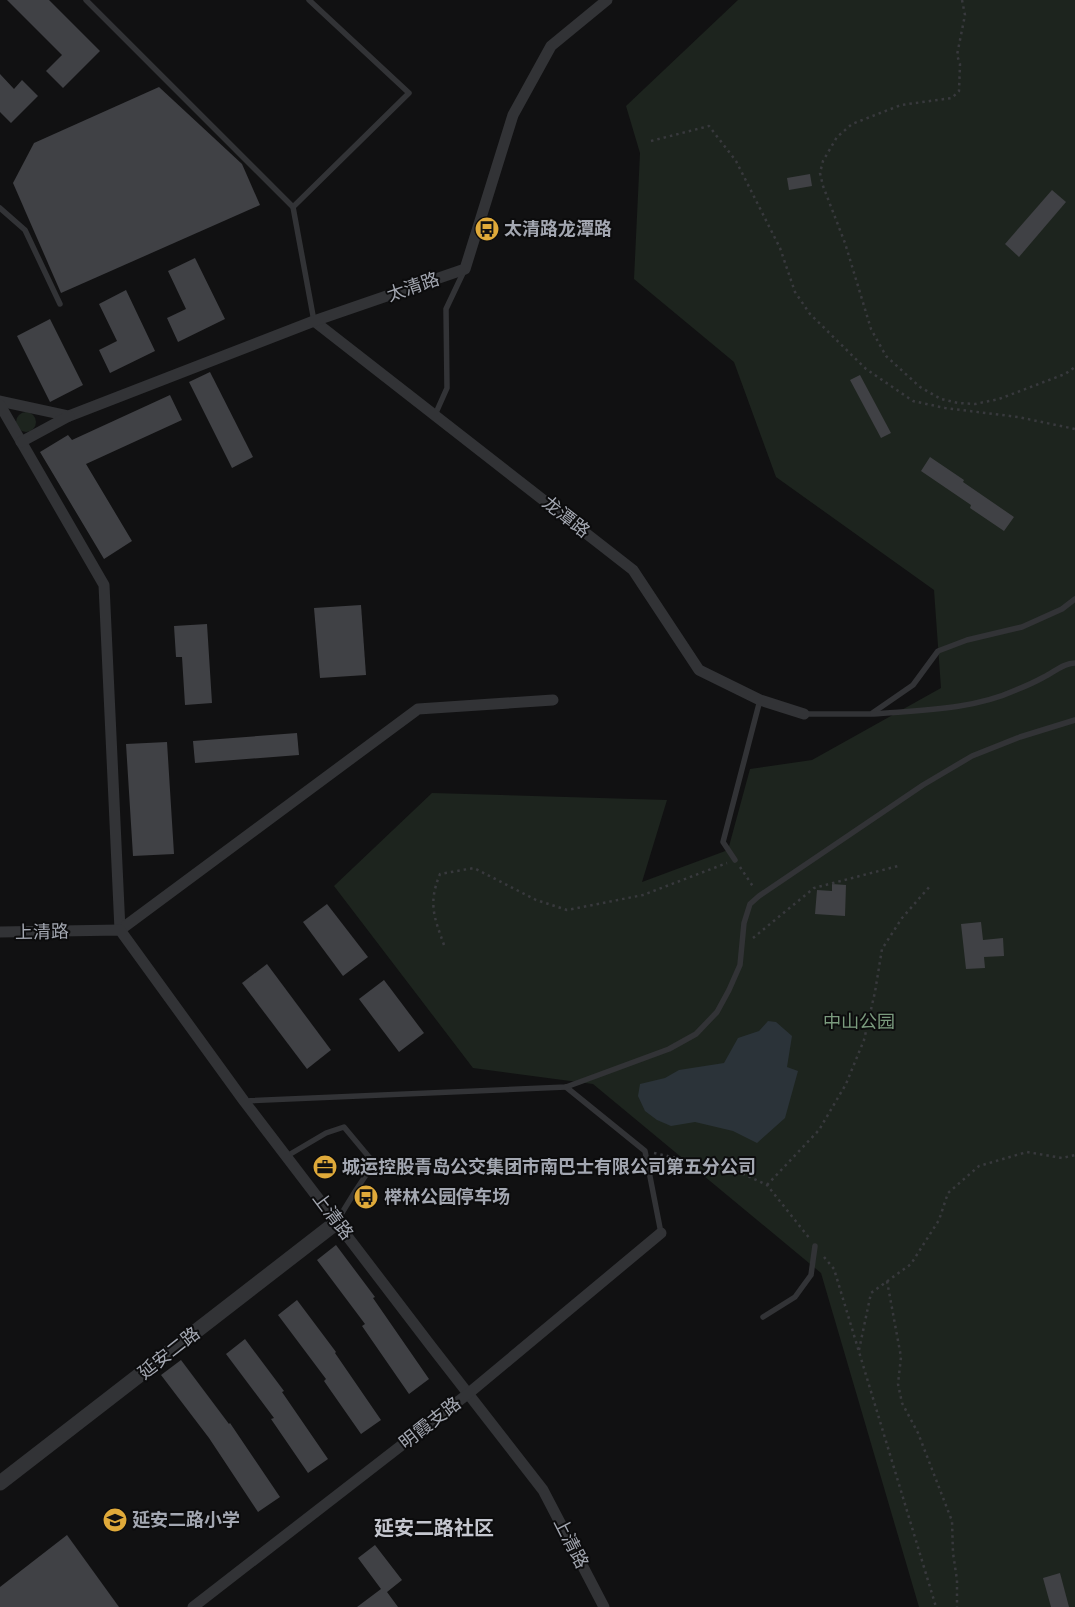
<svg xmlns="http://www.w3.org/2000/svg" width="1075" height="1607" font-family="'Space Grotesk','Noto Sans SC',sans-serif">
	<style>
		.green { fill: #1d241e }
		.water { fill: #2b3339 }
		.building { fill: #404145 }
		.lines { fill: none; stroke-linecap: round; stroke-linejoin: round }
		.path { stroke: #38393d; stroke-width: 2.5; stroke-dasharray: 2.5 4; stroke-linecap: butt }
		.service { stroke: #323336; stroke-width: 5.5 }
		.minor { stroke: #323336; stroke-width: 11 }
		.tertiary { stroke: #323336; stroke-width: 15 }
		.labels { text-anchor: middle; stroke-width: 4; stroke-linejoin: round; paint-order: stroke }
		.poi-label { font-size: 18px; font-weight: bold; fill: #a3a7b1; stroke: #0c0c0d; text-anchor: start }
		.street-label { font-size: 18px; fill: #a3a7b1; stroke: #0c0c0d }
		.park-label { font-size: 18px; fill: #7b9b7e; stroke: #0c0c0d }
		.quarter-label { font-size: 20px; font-weight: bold; fill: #c4c6ce; stroke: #0c0c0d }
	</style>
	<rect width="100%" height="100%" fill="#111112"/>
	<g class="green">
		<polygon points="738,0 1075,0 1075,1607 919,1607 821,1273 593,1084 473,1068 334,886 432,793 667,800 642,882 728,850 750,769 812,760 941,688 934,590 776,477 734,362 634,279 640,153 626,106"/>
		<circle cx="26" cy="422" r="10"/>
	</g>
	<polygon class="water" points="768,1021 776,1022 792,1036 787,1067 798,1071 785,1118 757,1143 733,1131 695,1122 671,1126 657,1120 645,1111 638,1096 640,1084 665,1078 679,1070 724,1063 738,1038 759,1031"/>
	<g class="building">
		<polygon points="7,0 49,0 100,51 63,88 46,71 62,55"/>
		<polygon points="0,74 14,89 22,80 38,96 11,123 0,112"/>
		<polygon points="159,87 242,164 260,205 61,293 13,183 34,143"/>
		<polygon points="810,174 812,186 789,190 787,178"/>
		<polygon points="1052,190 1066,202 1019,257 1005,244"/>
		<polygon points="195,258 225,319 178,342 167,318 186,309 168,271"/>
		<polygon points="126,290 155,351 110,373 99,350 117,341 99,304"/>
		<polygon points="50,319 83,385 50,402 17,336"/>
		<polygon points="210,372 253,457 232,468 189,382"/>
		<polygon points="860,375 891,433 881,438 850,380"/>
		<polygon points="170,395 182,420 86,464 132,541 104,559 40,452 68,435 72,440"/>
		<polygon points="930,457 964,480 963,482 1014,517 1004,531 970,508 971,505 921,471"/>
		<polygon points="361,605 366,675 320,678 314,608"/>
		<polygon points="207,624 212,703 185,705 182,657 176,657 174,626"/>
		<polygon points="297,733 299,755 195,763 193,741"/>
		<polygon points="167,742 174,854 133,856 126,744"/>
		<polygon points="832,884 846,885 845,916 815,914 817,890 832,891"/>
		<polygon points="327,904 368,957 343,976 303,922"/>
		<polygon points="981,922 983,940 1003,938 1004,956 984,957 985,968 966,969 961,924"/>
		<polygon points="267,964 331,1050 307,1069 242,983"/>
		<polygon points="384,980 424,1033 399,1052 359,999"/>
		<polygon points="336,1245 375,1297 373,1298 429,1379 409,1394 362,1326 365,1324 317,1260"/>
		<polygon points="297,1300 336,1352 335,1353 381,1420 361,1434 324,1381 326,1379 278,1315"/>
		<polygon points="245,1339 284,1391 282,1392 328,1459 308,1473 271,1419 274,1418 226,1354"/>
		<polygon points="181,1360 229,1424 230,1423 280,1497 258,1512 209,1438 161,1375"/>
		<polygon points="67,1535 119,1607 0,1607 0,1587"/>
		<polygon points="375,1545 402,1580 387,1592 398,1607 357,1607 381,1589 358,1558"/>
		<polygon points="1060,1573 1069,1607 1051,1607 1043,1578"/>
	</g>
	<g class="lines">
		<g class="path">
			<polyline points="962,0 965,15 957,55 960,64 959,91 952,98 901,105 852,124 837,137 823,161 820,173 823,186 845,243 871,329 886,356 920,387 941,399 958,403 975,404 999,399 1065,374 1075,367"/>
			<polyline points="651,141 709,126 736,161 780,248 795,292 810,314 866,369 913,401 945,408 1018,417 1075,429"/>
			<polyline points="740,867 754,888"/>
			<polyline points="753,938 814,888 898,866"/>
			<path d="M444,945C434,917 428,903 440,874L474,868L536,900L567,910L643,895L727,863"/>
			<polyline points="654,1153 739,1172 767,1185 810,1239"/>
			<polyline points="767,1185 819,1130 846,1084 864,1040 875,992 882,949 902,918 931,885"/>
			<polyline points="824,1257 834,1269 936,1607"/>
			<polyline points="887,1281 901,1357 898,1384 902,1403 918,1433 952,1521 953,1553 957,1580 957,1607"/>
			<polyline points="859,1350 871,1293 911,1264 939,1220 948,1193 979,1166 1027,1152 1062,1158 1075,1155"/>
		</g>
		<g class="service">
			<polyline points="86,0 293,207 314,321"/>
			<polyline points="293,207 409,93 309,0"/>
			<polyline points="0,208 25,230 60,304"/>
			<polyline points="435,415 447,388 446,309 464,271"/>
			<polyline points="804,714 871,714 913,685 938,651 967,640 1022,627 1062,609 1075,599"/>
			<path d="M873,714C920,710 972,710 1016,690C1026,686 1035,682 1044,677C1054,672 1064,663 1075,663"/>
			<polyline points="735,860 723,842 760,700"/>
			<polyline points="566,1087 645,1151 661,1233"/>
			<polyline points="245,1101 566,1087 669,1049 696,1034 717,1012 729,990 740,965 744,923 750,904 759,896 923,785 972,756 1020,737 1075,720"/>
			<polyline points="287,1156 326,1133 344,1127 374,1163 356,1190 337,1221"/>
			<polyline points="763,1317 795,1297 811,1275 815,1246"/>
		</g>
		<g class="minor">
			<polyline points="314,321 633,570 699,670 760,700 804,714"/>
			<polyline points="0,401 69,416 314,321 465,269 513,115 551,46 607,0"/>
			<polyline points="0,405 104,585 120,930"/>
			<polyline points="21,442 69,416"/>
			<polyline points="120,930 418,709 553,700"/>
			<polyline points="0,932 120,930 244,1101 431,1346 543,1490 604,1607"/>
			<polyline points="193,1607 469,1393 661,1233"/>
		</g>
		<polyline class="tertiary" points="0,1483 337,1222"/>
	</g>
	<defs>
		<symbol id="bus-disc" viewBox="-11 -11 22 22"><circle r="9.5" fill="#e0aa3a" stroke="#0c0c0d"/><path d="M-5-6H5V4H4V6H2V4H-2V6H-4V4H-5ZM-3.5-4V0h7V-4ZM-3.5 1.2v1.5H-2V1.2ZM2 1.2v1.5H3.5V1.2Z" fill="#111"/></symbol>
		<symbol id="office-disc" viewBox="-11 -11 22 22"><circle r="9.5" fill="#e0aa3a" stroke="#0c0c0d"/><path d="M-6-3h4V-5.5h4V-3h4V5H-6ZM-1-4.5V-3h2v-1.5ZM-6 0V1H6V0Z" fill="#111"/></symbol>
		<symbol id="school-disc" viewBox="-11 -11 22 22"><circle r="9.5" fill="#e0aa3a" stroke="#0c0c0d"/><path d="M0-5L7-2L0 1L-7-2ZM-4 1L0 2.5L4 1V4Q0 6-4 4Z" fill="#111"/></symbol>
	</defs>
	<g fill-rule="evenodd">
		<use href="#bus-disc" x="473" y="215" width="28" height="28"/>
		<use href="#office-disc" x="311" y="1153" width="28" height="28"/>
		<use href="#bus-disc" x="352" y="1183" width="28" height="28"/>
		<use href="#school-disc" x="101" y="1506" width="28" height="28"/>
	</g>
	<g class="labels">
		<g class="poi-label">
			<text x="504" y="235">太清路龙潭路</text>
			<text x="342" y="1173">城运控股青岛公交集团市南巴士有限公司第五分公司</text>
			<text x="384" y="1203">榉林公园停车场</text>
			<text x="132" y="1526">延安二路小学</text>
		</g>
		<g class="street-label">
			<text transform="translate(413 287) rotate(-19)" y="6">太清路</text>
			<text transform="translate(566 517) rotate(38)" y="6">龙潭路</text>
			<text transform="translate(42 932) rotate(-1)" y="6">上清路</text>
			<text transform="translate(333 1216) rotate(53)" y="6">上清路</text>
			<text transform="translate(169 1353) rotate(-38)" y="6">延安二路</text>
			<text transform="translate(430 1423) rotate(-38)" y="6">明霞支路</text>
			<text transform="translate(571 1543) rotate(63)" y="6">上清路</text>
		</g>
		<g class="park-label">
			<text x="859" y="1028">中山公园</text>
		</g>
		<g class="quarter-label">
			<text x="434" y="1535">延安二路社区</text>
		</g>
	</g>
</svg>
